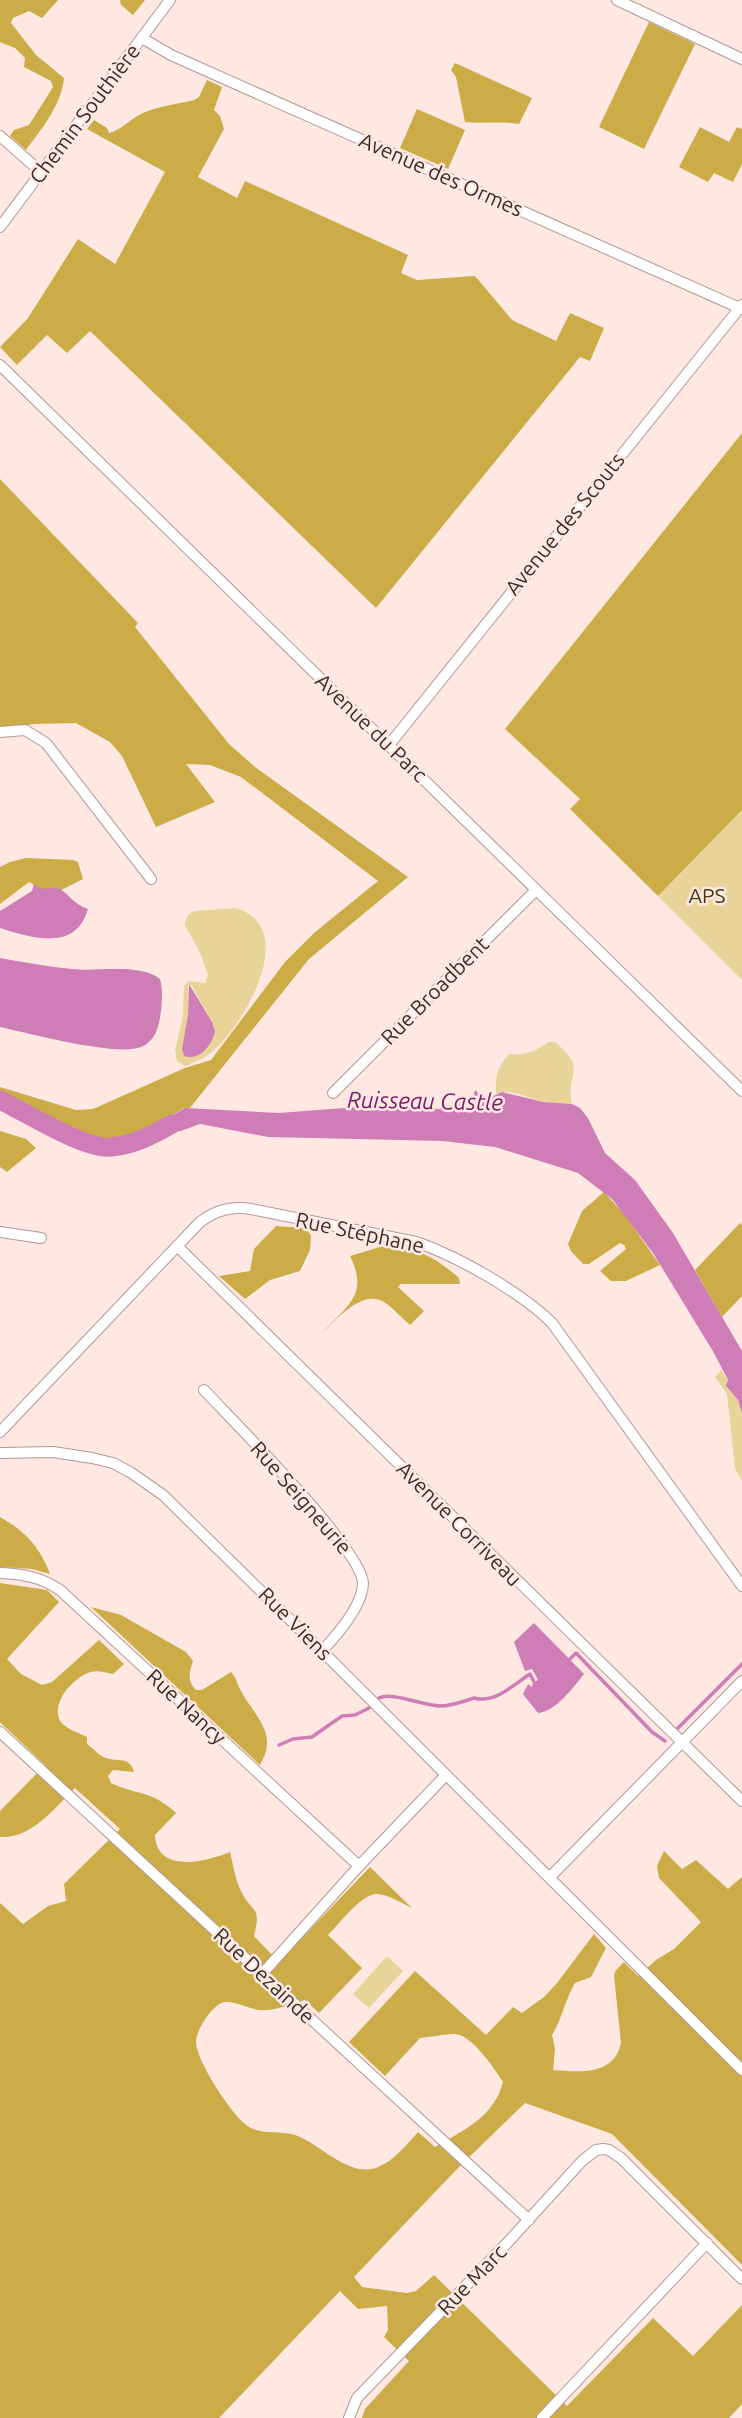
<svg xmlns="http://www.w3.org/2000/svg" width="742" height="2418" font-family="Ubuntu,sans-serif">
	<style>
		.green { fill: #e8d498; fill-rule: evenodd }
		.forest { fill: #cbac46 }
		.water { fill: #cf7db7 }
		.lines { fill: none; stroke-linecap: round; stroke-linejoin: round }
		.stream { stroke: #cf7db7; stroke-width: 3.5 }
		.river { stroke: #cf7db7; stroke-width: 19 }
		.minor-casing { stroke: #b29891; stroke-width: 12 }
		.minor { stroke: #fff; stroke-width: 10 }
		.labels { text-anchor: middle; stroke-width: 5; stroke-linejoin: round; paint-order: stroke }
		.street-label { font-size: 21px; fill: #382e2b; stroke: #ffe8e2 }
		.park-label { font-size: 21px; fill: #45390d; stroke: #ffe8e2 }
		.water-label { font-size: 23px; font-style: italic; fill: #7b1a66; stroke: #ffe8e2 }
	</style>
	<rect width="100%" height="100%" fill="#ffe8e2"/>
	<g class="green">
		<polygon points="742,810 742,980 658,896"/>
		<path d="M235,908C299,926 248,1018 217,1047C208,1056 197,1062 185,1066L177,1061L175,1050L183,1017L184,986L188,981L205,983L208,975L201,955L185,925C185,918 188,914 194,911ZM188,985H192C203,1014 229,1027 200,1055L183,1054L188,1015Z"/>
		<path d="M549,1042H555C589,1071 565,1071 572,1104C562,1103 552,1103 542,1101C527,1098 511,1088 496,1094C495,1076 497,1068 509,1054C526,1056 535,1051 549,1042Z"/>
		<polygon points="721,1370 728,1381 727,1388 738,1400 742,1413 742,1481 735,1468 727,1394 715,1377"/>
		<polygon points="387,1956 403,1971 369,2008 353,1994"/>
	</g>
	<g class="forest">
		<path d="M0,0H58L42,18L29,11L13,18L11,23L36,55L64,78C61,106 42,128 26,150L10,136L14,130L29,125L53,87L51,81L24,67L25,58L15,48L0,42Z"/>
		<polygon points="120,0 145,0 133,15 121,5"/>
		<polygon points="649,22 695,44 644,149 599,127"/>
		<path d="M455,63L532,98L519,124C501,121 483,124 465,122L456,77L451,70Z"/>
		<path d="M207,80L222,87L214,110L220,116L224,129L198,177L237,198L245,181L408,255L401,273L417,280L475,276L512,320L556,341L570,313L604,328L590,361L580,357L376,608L90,331L67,353L47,335L17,365L0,347L28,318L78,239L115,264L165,172L87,129L94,120L107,128L109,133C122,130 131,118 143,113C159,106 178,104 194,100L199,97Z"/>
		<polygon points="417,109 465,130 448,169 400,148"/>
		<polygon points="700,127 729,142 737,127 742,129 742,164 733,182 714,173 708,182 679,167"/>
		<polygon points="742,433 742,810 658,896 570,809 580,799 505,729"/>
		<path d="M0,479L138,623L135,627L229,744L255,767L408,877L309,959L190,1108H184L150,1128L149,1137C138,1143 119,1149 106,1148C76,1145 29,1114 0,1100V1087L76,1110L93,1109L185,1068L211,1060L285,962L314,933L378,881L241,777L210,765L186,764L215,802L156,827L122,756L110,742L76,723L34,724L0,729Z"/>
		<path d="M26,858L73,860L78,862L83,879L61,890C54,887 49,892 41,889C37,888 33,883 29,882L0,904V867L10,862Z"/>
		<polygon points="0,1131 26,1139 36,1148 7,1172 0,1167"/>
		<polygon points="604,1192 624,1214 660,1265 626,1281 611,1281 600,1271 626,1249 624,1245 620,1243 589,1264 583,1264 571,1251 568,1244 582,1211"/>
		<polygon points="740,1223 742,1225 742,1296 722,1317 695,1270"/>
		<polygon points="276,1226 304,1228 311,1235 310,1250 300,1271 270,1280 245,1299 219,1276 250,1271 254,1249"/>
		<path d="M380,1247C415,1247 433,1255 459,1278L460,1284H401L398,1287L424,1311L410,1325C402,1318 393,1308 384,1302C362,1289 337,1319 322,1333C348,1305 369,1295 350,1256Z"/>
		<path d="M0,1517C25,1531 40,1547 50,1574L32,1569L0,1567Z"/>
		<path d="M0,1583L47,1590L59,1602L7,1659L21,1674L42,1685L52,1682L99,1640L124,1664L113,1674C106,1673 98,1670 91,1672C75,1676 52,1701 59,1719C63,1728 79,1733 87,1737V1744C93,1748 99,1756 106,1758C118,1762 130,1756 134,1772L113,1770L108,1776L111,1783C138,1796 150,1789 176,1813L155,1835C157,1875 208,1861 230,1852C233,1864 235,1879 241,1891C252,1914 262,1905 254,1936L279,1962L370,1867L412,1908C401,1903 387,1893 375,1894C360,1896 338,1925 328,1935L362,1968L319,2013L305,2000C290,2004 273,2012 258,2010C248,2008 230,1999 221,2003C210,2009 196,2030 196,2042C196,2060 230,2112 245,2124C258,2135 274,2131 291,2134C317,2139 348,2180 378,2167C394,2161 407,2144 418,2132L435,2147C464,2130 494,2117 503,2082C494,2068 472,2035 455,2034C444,2034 431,2037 420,2038L385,2076L349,2042L415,1971L486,2035L513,2007L522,2013L544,1997L557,1983L594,1934L606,1948L591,1977L575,1983C565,2000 562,2019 552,2035L555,2049L553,2070C580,2072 614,2076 621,2043L614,1975L616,1970L624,1962L638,1976L656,1960L674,1949L701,1922L659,1878L657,1866L664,1851L682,1869L696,1860L728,1889L742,1877V2265L612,2134L525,2103L457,2169L354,2277L362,2287L407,2293L416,2291L434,2275L567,2406L653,2318L693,2356L742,2305V2404L729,2418H362L365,2409L409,2361L384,2337L388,2330L387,2306L358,2309L340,2291L219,2418H0V1903L23,1924L48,1906L66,1901L64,1884L120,1829L75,1788C55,1808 31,1839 0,1837V1811L45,1765L0,1722Z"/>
		<path d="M91,1607L121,1615L186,1652L193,1661C189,1673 187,1681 196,1690H202L231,1672C236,1677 237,1684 241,1691C255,1717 279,1733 260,1765Z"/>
	</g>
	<g class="water">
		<path d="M34,884C46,894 51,884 60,889C70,895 73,904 88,909C76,952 32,938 0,928V911L32,891Z"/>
		<path d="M0,958C24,962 48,967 72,969C98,972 139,963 160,979C163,990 162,999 161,1011C159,1026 156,1041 141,1047C117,1057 28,1033 0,1027Z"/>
		<path d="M189,984L212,1022L215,1032C211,1046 200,1061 184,1056L182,1049L188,1015Z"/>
		<path d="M476,1090C483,1107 491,1096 502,1092L544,1102L572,1104L580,1108L588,1118L605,1153L635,1180L673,1233L742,1351V1413L738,1400L726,1386L728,1380L714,1353L653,1253L612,1199L578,1173L495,1147L442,1141L268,1137L200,1124L181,1131L172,1132L157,1141L149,1137L150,1128L185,1108L279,1113L370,1106L440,1109L458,1103L475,1102L474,1092Z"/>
		<path d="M534,1623L584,1674C573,1688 555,1712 538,1713L523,1694L528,1684L532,1687L533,1683L538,1680L532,1669L525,1671L514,1642Z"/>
	</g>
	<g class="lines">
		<g class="stream">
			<polyline points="569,1660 576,1653 652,1732 665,1741"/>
			<path d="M379,1698C390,1691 424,1706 440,1706C452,1706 462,1702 474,1698C495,1704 513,1685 530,1674L535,1684"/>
			<polyline points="678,1728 742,1664"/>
			<polyline points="279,1745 293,1739 312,1737 342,1716 355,1715 369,1708"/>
		</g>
		<path class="river" d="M0,1100C25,1112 85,1150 111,1147C134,1145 153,1135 172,1124"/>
		<defs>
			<g id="minor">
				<polyline points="617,0 742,59"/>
				<polyline points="142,38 171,55 742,309"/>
				<polyline points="0,136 41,172"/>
				<polyline points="0,227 170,0"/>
				<polyline points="0,365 742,1091"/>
				<polyline points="0,732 25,730 46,743 151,879"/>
				<polyline points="389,745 742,305"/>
				<polyline points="333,1093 536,890"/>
				<polyline points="0,1232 41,1238"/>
				<polyline points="177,1246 742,1801"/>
				<path d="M204,1390C233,1421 362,1550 363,1583C363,1605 337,1635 322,1651"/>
				<path d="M0,1432L200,1222C216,1210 231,1206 251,1209L416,1242C457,1256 521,1292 552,1323L742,1586"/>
				<polyline points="0,1453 53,1452 92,1458 113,1463 130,1472 163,1495 322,1651 742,2070"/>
				<path d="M0,1573C23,1574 41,1577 60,1590L359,1866"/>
				<polyline points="0,1732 529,2220"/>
				<polyline points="550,1877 742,1681"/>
				<polyline points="262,1974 359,1866 446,1775"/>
				<polyline points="349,2418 357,2398 509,2241 582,2161 596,2150 603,2149 609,2150 621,2158 742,2279"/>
				<polyline points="542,2418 707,2243"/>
			</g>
		</defs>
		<use href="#minor" class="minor-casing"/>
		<use href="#minor" class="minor"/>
	</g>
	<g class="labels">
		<g class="street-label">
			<text transform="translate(85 114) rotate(-53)" y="7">Chemin Southière</text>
			<text transform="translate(441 175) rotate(24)" y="7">Avenue des Ormes</text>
			<text transform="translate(565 524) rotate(-51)" y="7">Avenue des Scouts</text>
			<text transform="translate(371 728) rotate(44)" y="7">Avenue du Parc</text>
			<text transform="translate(435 991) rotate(-45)" y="7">Rue Broadbent</text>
			<text transform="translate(360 1233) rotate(12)" y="7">Rue Stéphane</text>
			<text transform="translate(301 1498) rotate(49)" y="7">Rue Seigneurie</text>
			<text transform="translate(459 1524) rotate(45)" y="7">Avenue Corriveau</text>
			<text transform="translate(295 1624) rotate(45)" y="7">Rue Viens</text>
			<text transform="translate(186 1707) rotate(43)" y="7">Rue Nancy</text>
			<text transform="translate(264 1976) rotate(43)" y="7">Rue Dezainde</text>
			<text transform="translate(472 2280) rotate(-46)" y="7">Rue Marc</text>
		</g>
		<g class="park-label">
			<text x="707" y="903">APS</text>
		</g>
		<g class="water-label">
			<text transform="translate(425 1101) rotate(1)" y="8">Ruisseau Castle</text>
		</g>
	</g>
</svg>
